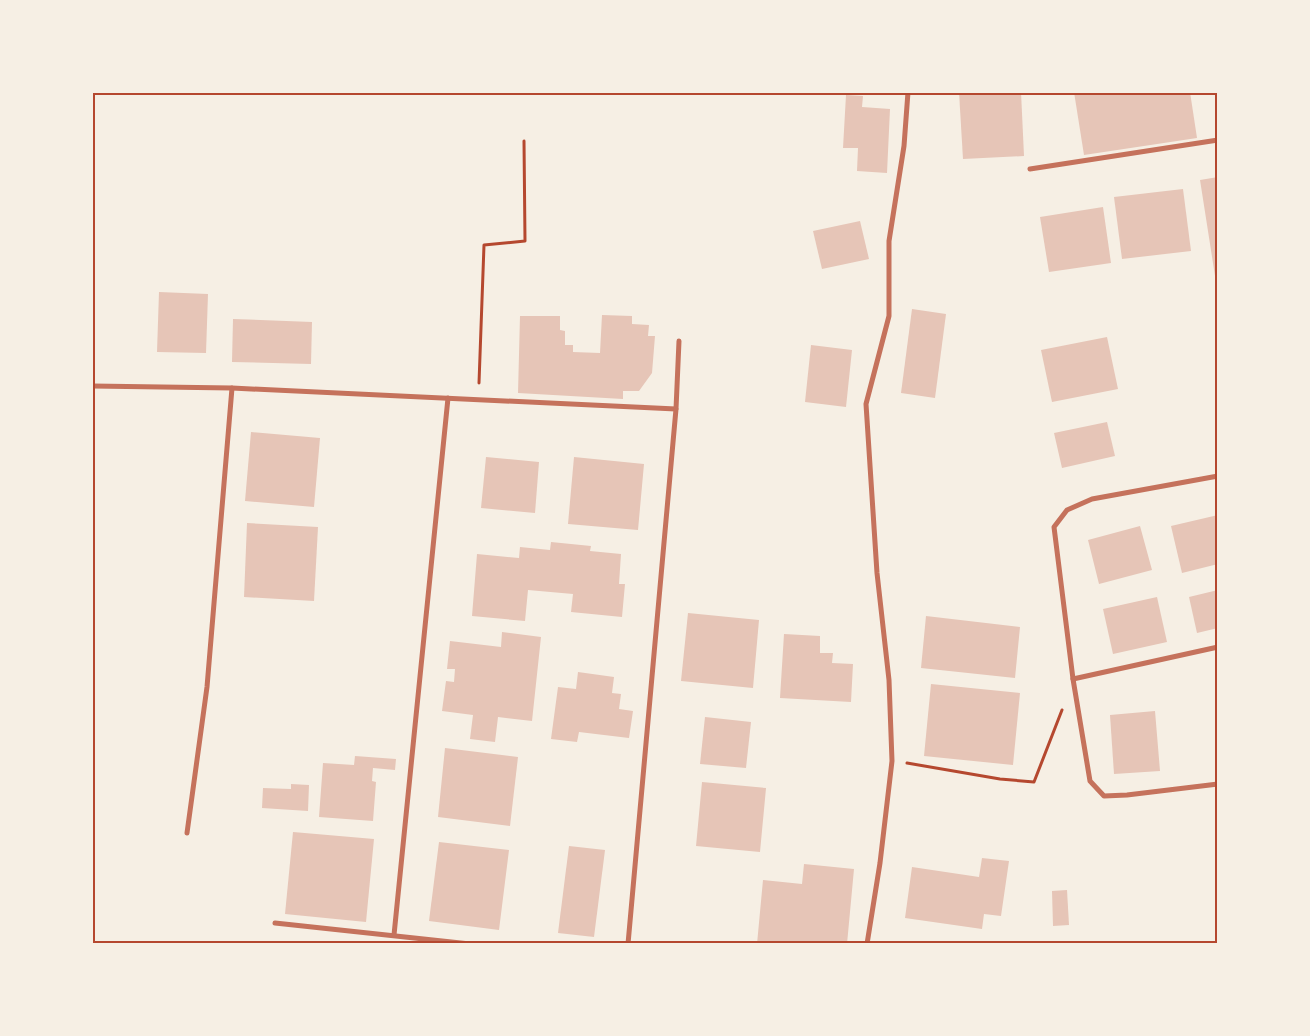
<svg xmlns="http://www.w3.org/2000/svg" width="1310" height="1036" font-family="'Open Sans',sans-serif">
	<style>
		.building { fill: #e6c5b7 }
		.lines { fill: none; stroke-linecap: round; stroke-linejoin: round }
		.path { stroke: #b5482f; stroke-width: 3 }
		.minor { stroke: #c5725c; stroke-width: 5 }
		.neatline { fill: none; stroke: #b5482f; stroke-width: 2 }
	</style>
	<rect width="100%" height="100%" fill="#f6efe4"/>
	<g class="building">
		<polygon points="959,92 1021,92 1024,156 963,159"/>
		<polygon points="1074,92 1190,92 1197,138 1084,155"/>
		<polygon points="846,95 863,96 862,107 890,109 887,173 857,171 858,148 843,148"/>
		<polygon points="1218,177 1218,276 1215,276 1200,180"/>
		<polygon points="1183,189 1191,251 1122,259 1114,197"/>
		<polygon points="1103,207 1111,263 1049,272 1040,217"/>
		<polygon points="860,221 869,259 822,269 813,231"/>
		<polygon points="159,292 208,294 206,353 157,352"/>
		<polygon points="912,309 946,314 935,398 901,393"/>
		<polygon points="602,315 632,316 632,324 649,325 648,336 655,336 652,373 639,391 623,391 623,399 518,393 520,316 560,316 560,330 565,331 565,345 573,345 573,352 600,353"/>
		<polygon points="233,319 312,322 311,364 232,362"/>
		<polygon points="1107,337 1118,389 1052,402 1041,350"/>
		<polygon points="811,345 852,350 846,407 805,402"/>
		<polygon points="1107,422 1115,456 1062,468 1054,433"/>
		<polygon points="251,432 320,438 314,507 245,501"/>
		<polygon points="486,457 539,462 535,513 481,508"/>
		<polygon points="574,457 644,464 638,530 568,524"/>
		<polygon points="1218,515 1218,564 1182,573 1171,526"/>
		<polygon points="247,523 318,527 314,601 244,597"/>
		<polygon points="1140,526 1152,570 1099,584 1088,540"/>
		<polygon points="551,542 591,546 590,551 621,554 619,584 625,584 622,617 571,612 573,594 528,590 525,621 472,616 477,554 519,558 520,547 550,550"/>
		<polygon points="1218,590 1218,628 1197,633 1189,597"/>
		<polygon points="1157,597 1167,642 1113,654 1103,609"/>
		<polygon points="688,613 759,620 753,688 681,681"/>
		<polygon points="926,616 1020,627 1015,678 921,668"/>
		<polygon points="502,632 541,637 532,721 498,717 495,742 470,739 473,715 442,711 446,681 454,682 455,669 447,669 450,641 501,647"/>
		<polygon points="784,634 820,636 820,653 833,653 832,663 853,664 851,702 780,698"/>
		<polygon points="578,672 614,677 612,693 621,694 619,709 633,711 629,738 579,732 577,742 551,739 558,687 576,689"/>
		<polygon points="931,684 1020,693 1013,765 924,756"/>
		<polygon points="1155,711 1160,771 1114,774 1110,715"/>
		<polygon points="705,717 751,722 746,768 700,764"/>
		<polygon points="445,748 518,757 510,826 438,817"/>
		<polygon points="355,756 396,759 395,770 373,768 372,781 376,782 373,821 319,817 323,763 354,765"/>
		<polygon points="702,782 766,788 760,852 696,846"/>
		<polygon points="291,784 309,785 308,811 262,808 263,788 291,789"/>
		<polygon points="293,832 374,839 366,922 285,914"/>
		<polygon points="439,842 509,850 499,930 429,921"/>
		<polygon points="569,846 605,850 594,937 558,933"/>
		<polygon points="982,858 1009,861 1001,916 984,914 982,929 905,918 912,867 979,877"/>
		<polygon points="804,864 854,869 847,944 757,944 763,880 802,884"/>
		<polygon points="1067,890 1069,925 1053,926 1052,891"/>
	</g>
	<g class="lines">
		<g class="path">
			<polyline points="479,383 484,245 525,241 524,141"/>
			<polyline points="907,763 1000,779 1034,782 1062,710"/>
		</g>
		<g class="minor">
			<polyline points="1030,169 1218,140"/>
			<polyline points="92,386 232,388 676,409"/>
			<polyline points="1218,476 1092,499 1067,510 1054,527 1073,679 1090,781 1104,796 1127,795 1218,784"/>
			<polyline points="1073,679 1218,647"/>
			<polyline points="187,833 207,687 232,388"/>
			<polyline points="275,923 470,944"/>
			<polyline points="394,935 448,398"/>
			<polyline points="628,944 676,409 679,341"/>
			<polyline points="867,944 880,863 892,761 889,680 877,573 866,404 889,316 889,241 904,146 908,92"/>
		</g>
	</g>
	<rect width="1310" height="1036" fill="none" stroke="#f6efe4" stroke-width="188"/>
	<rect x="94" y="94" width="1122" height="848" class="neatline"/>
</svg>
